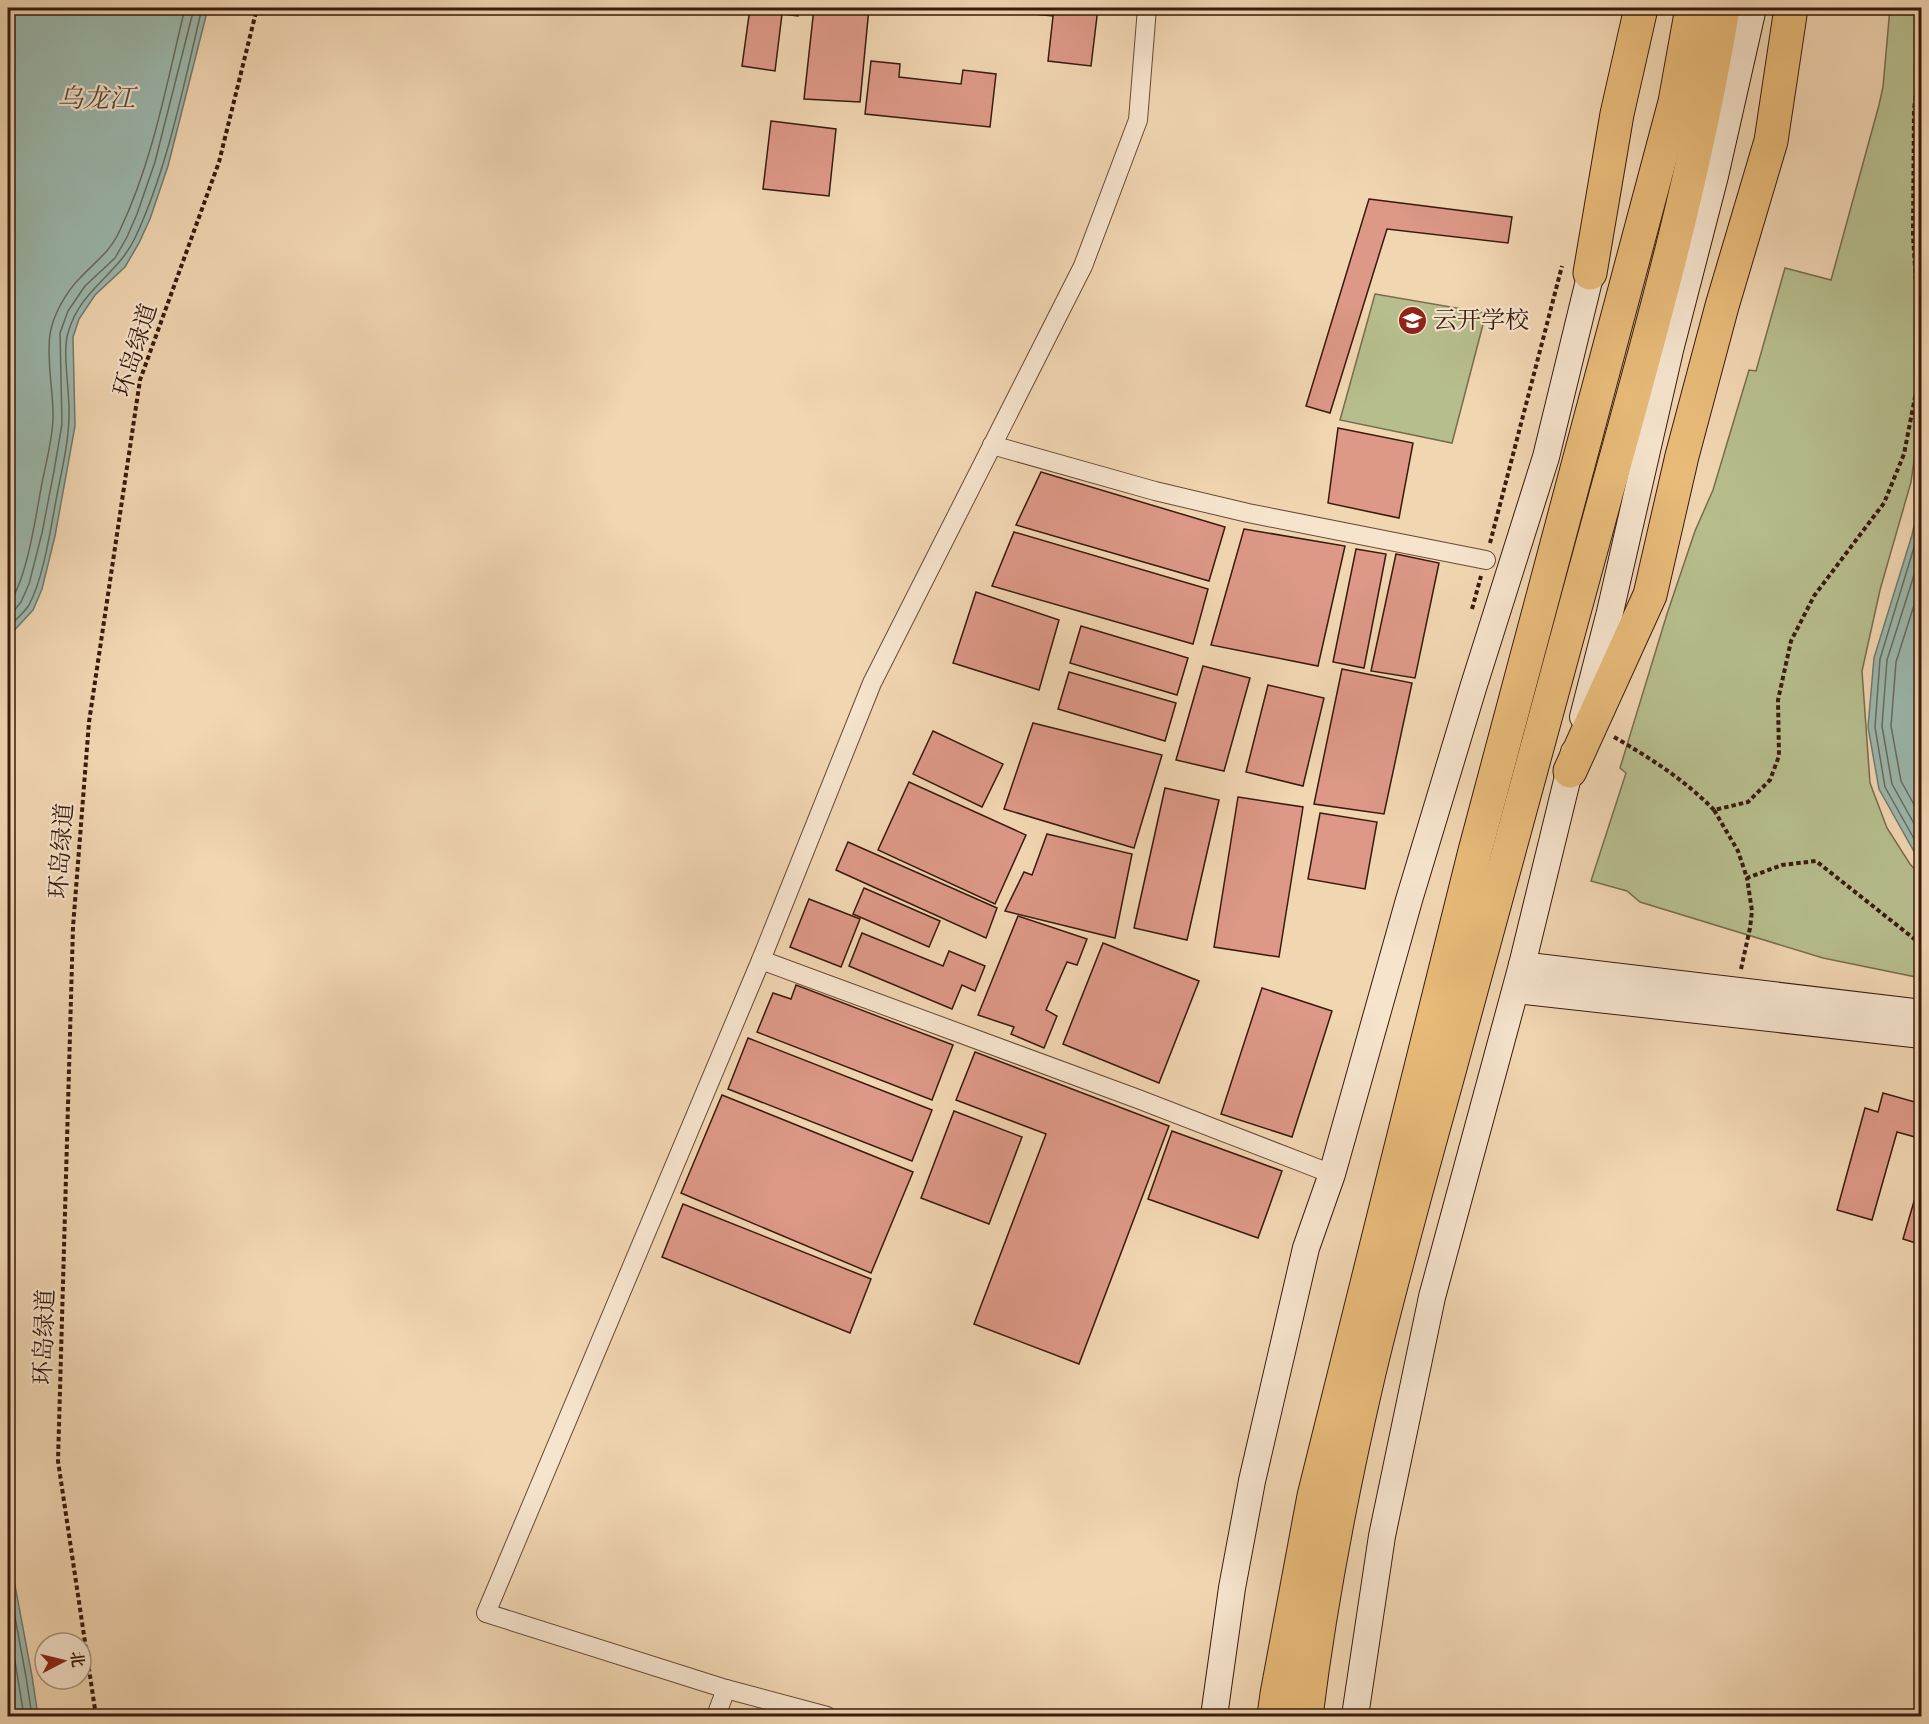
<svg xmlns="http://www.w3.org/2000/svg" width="1929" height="1724" font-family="'IM FELL Great Primer','Noto Serif SC',serif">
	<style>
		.green { fill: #b7be8e; stroke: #786c4e; stroke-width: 1.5 }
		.water { fill: #9bb9af; stroke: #74796e; stroke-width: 1.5 }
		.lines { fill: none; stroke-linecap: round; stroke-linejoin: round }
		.shore { stroke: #6a6a5e; stroke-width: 1.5 }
		.building { fill: #dd9887; stroke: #391a0d; stroke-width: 1.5 }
		.street-casing { stroke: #674936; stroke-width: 20 }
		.secondary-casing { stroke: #391a0d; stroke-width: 28 }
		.highway-casing { stroke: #391a0d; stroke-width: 35 }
		.path { stroke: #391a0d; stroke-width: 4; stroke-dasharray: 4.5 3; stroke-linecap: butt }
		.street { stroke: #f6e4cd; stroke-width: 18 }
		.secondary { stroke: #f6e4cd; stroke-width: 26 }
		.highway { stroke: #e8bb79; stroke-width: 33 }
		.labels { text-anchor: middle; stroke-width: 4.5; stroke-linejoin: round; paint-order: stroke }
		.poi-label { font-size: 24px; fill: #391a0d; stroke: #f6e4cd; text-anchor: start }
		.street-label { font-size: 24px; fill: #391a0d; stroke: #f6e4cd }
		.water-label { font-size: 26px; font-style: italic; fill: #564a3e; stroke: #f6e4cd }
	</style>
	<rect width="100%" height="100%" fill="#f1d6b2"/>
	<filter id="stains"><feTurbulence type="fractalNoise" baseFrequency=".00333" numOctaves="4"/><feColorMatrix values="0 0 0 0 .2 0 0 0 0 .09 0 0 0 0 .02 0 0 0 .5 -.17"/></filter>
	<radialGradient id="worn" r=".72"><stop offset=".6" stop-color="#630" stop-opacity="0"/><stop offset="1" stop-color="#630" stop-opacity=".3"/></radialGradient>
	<g class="green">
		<polygon points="1890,8 1921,8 1921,412 1911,482 1880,590 1862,671 1870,783 1887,828 1910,864 1921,876 1921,978 1823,958 1640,902 1627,891 1591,881 1626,773 1620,768 1667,614 1695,531 1713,490 1749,370 1756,371 1785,268 1831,280 1879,105 1883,87"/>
		<polygon points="1375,294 1486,313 1452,443 1340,420"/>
	</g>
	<g class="water">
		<polygon points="8,8 208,8 168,166 150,219 139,243 125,267 95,295 79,319 73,337 75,426 55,536 42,589 33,610 8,637"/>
		<polygon points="1921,494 1922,864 1921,864 1879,789 1868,727 1874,658 1912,535"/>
		<polygon points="8,980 10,1148 8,1179"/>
		<polygon points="8,1548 32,1676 38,1716 8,1716"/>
	</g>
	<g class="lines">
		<g class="shore">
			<polyline points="1922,521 1880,659 1875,727 1885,787 1922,853"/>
			<polyline points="1922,550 1887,660 1882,726 1892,784 1922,838"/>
			<polyline points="1922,580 1896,662 1891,726 1901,781 1922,819"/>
			<path d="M8,604C27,582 36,514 42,483C46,463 52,441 53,420C54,392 46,362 50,334C53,315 66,292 80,278C95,262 111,251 120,230C153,161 167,82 185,8"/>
			<polyline points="8,618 21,602 29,584 42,533 54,471 62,424 60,333 68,311 85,286 115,258 127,237 137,214 155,162 194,8"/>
			<path d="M8,628C14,621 24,613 29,605C44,577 51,526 57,495C62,469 69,441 69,414C70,393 62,351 68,333C80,289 117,276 135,238C168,168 184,83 202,8"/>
			<polyline points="8,1579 26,1677 32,1716"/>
			<polyline points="8,1619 24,1716"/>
		</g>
	</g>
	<g class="building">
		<polygon points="750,8 799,8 798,16 782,14 775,71 742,66"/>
		<polygon points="814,8 869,8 860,102 804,99"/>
		<polygon points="993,8 1054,8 1053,16 993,10"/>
		<polygon points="1054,8 1098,8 1091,66 1048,61"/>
		<polygon points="871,61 900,64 899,77 961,84 963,70 996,74 990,127 865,114"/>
		<polygon points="771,121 836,129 829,196 763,189"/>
		<polygon points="1369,199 1512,217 1508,243 1387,229 1330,413 1306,406"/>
		<polygon points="1338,428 1413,443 1399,518 1328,503"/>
		<polygon points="1041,472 1225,527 1209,581 1016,525"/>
		<polygon points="1244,529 1345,546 1318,666 1211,645"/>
		<polygon points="1014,532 1208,589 1193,644 992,586"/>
		<polygon points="1356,549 1386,554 1364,668 1333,662"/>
		<polygon points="1396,554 1439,563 1415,678 1371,671"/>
		<polygon points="976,592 1059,620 1039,690 953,663"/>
		<polygon points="1081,626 1188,658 1177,695 1070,663"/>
		<polygon points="1203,666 1250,678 1224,771 1176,760"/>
		<polygon points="1342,669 1412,683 1384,814 1314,804"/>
		<polygon points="1069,672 1176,703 1165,741 1058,709"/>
		<polygon points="1268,685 1324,698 1303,786 1246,772"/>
		<polygon points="1033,723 1162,755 1134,848 1004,809"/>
		<polygon points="933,731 1003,764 982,807 913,774"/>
		<polygon points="909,782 1026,835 995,904 878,850"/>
		<polygon points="1165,788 1219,800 1187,940 1134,928"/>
		<polygon points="1238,797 1303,807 1279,957 1214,947"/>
		<polygon points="1320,813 1377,822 1365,889 1308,879"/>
		<polygon points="1047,834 1132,854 1115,938 1005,911 1024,872 1032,875"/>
		<polygon points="848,842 997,908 986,938 836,870"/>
		<polygon points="864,888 940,921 929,947 853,914"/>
		<polygon points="809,899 860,919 841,967 790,947"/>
		<polygon points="1018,916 1087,939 1077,965 1067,962 1046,1010 1057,1016 1044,1048 1011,1034 1014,1027 978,1015"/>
		<polygon points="862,933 943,966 949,951 985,966 975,991 962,985 952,1009 849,966"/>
		<polygon points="1103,943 1199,981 1159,1083 1063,1044"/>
		<polygon points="796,985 953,1045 932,1100 757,1032 773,993 791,999"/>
		<polygon points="1262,988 1332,1011 1292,1137 1221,1114"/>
		<polygon points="748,1038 932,1110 912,1161 728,1089"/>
		<polygon points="975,1052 1169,1126 1079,1364 974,1324 1046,1134 956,1100"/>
		<polygon points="1883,1093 1922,1104 1922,1139 1897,1132 1872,1220 1837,1210 1865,1108 1878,1112"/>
		<polygon points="722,1095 913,1172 871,1273 681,1193"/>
		<polygon points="954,1111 1022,1137 989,1224 921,1198"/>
		<polygon points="1172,1131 1282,1171 1258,1238 1148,1199"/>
		<polygon points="1922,1174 1922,1245 1903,1239"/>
		<polygon points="683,1204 871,1279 850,1333 662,1257"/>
	</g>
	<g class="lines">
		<defs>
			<g id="street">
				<polyline points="992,445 1155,491 1248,513 1486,560"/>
				<polyline points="761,960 1138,1099 1332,1174"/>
				<polyline points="716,1716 726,1689"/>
				<polyline points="827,1716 726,1689 486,1613 761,960 872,683 1083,266 1138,120 1147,8"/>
			</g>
			<g id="secondary">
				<polyline points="1583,717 1610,612 1670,350 1715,176 1753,8"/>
				<polyline points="1522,965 1922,1013"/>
				<polyline points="1516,990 1922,1035"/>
				<polyline points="1214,1716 1232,1588 1252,1481 1306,1248 1332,1174 1409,900 1473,688 1546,457 1595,256"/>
				<polyline points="1355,1716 1382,1536 1432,1297 1522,965 1574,752"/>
			</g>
			<g id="highway">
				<polyline points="1590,273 1617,114 1641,8"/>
				<polyline points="1570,771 1650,595 1682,456 1722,306 1771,141 1791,8"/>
				<polyline points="1274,1716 1277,1694 1314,1496 1475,851 1675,102 1692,8"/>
				<path d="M1306,1716C1320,1603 1342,1489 1368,1377C1391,1280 1418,1183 1445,1086C1498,890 1551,694 1605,498C1650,336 1696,173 1723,8"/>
			</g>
		</defs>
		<use href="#street" class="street-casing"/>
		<use href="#secondary" class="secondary-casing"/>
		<use href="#highway" class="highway-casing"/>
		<g class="path">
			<polyline points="1922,44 1914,110 1913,236 1919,329 1917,387 1904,454 1884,503 1814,596 1791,641 1778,700 1779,756 1770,780 1748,802 1714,810 1738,851 1747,878 1782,865 1816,861 1922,945"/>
			<polyline points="1490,543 1562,266"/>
			<polyline points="1472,609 1481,576"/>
			<path d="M1614,737C1650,758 1685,780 1714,810"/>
			<polyline points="1741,969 1750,928 1752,911 1747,878"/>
			<polyline points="96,1716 58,1461 73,927 89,722 140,380 219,162 257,8"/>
		</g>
		<use href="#street" class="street"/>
		<use href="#secondary" class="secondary"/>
		<use href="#highway" class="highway"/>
	</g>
	<defs>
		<symbol id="school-disc" viewBox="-11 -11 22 22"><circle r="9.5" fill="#8f2418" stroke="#f6e4cd"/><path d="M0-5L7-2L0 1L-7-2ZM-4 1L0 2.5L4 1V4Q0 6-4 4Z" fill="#fff"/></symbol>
	</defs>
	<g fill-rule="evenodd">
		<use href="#school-disc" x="1396" y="304" width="33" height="33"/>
	</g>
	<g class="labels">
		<g class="poi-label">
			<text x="1433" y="328">云开学校</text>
		</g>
		<g class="street-label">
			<text transform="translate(135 350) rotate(-73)" y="8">环岛绿道</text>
			<text transform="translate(61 851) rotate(-86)" y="8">环岛绿道</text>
			<text transform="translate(44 1337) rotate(-88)" y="8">环岛绿道</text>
		</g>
		<g class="water-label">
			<text x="96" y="107">乌龙江</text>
		</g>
	</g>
	<rect width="1929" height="1724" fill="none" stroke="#f1d6b2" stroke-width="30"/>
	<rect x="9" y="9" width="1911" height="1706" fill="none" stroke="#391a0d" stroke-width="3"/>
	<rect x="15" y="15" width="1899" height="1694" fill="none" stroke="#391a0d" stroke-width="1.5"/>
	<g transform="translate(63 1661) rotate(83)"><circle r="28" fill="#f6e4cd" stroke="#aa9380" stroke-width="1.5"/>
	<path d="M0-4.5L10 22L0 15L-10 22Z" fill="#8f2418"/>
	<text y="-9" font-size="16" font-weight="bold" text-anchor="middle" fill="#391a0d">北</text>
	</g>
	<rect width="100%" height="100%" filter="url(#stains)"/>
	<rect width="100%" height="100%" fill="url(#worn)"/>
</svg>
